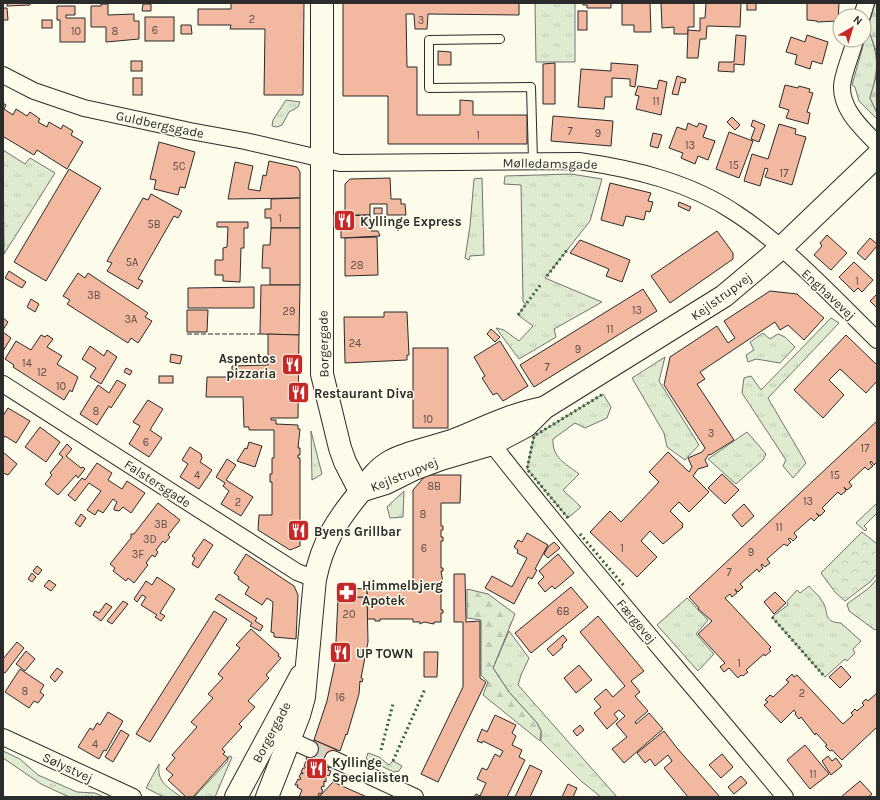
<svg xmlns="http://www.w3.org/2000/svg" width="880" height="800" font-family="Karla,sans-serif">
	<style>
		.grass { fill: url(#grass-tufts); stroke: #74746e }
		.forest { fill: url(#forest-firs); stroke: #74746e }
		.park { fill: url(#park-crowns); stroke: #74746e }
		.building { fill: #f2b8a0; stroke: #2b2b2b }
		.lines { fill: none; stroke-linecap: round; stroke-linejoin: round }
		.street-tunnel { stroke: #d3d1c4; stroke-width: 16; stroke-dasharray: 16 8; stroke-linecap: butt }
		.lane-casing { stroke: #2b2b2b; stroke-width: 10 }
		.street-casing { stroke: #2b2b2b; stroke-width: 18 }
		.secondary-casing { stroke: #2b2b2b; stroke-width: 24 }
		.lane { stroke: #fdfbea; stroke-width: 8 }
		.street { stroke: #fdfbea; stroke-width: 16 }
		.secondary { stroke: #fdfbea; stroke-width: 22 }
		.hedge { stroke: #34623c; stroke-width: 3; stroke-dasharray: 2 3; stroke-linecap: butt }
		.fence { stroke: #2b2b2b; stroke-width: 1; stroke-dasharray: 5 2; stroke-linecap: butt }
		.labels { text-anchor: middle; stroke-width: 3; stroke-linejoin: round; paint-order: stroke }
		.number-label { font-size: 11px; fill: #5d4e48 }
		.street-label { font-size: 13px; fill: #2b2b2b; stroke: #fdfbea }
		.poi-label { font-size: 13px; font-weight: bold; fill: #2b2b2b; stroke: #fdfbea; text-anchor: start }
	</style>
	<defs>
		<pattern id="grass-tufts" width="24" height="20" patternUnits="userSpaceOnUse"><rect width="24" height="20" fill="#deebd1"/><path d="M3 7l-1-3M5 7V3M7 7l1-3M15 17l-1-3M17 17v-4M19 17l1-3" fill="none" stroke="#bfcab4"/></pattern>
		<pattern id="forest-firs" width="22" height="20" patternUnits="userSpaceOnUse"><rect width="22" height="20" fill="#deebd1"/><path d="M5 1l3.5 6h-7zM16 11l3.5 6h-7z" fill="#bfcab4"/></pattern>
		<pattern id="park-crowns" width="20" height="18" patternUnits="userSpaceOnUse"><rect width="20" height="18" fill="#deebd1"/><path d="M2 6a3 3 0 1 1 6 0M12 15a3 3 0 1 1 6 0" fill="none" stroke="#bfcab4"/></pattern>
	</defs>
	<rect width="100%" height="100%" fill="#fdfbea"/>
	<g class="grass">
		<polygon points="535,3 575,3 575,62 536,62"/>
		<path d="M868,28C879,59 879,67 870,98L877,113V119L859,101L855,87L852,85Z"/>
		<polygon points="286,100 300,102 298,107 289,112 282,125 277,127 272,126 273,120"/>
		<polygon points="3,150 25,164 30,158 55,173 4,254"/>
		<polygon points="571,174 602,179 590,221 545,278 602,302 554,329 556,337 519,359 496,328 504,330 519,341 533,326 518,315 526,304 523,302 521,185 504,184 505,176"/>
		<polygon points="482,178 484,255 470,256 469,260 465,258 470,226 474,179"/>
		<polygon points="831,318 839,323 768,398 806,463 793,478 783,466 786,460 742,393 744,378 751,376 761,390"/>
		<polygon points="763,333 770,339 778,334 785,337 795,347 780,363 756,359 748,362 746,355 754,350 750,342"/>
		<polygon points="665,357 659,381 699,445 685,460 667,447 664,433 632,378"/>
		<path d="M603,394L611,407L607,418L585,428L575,423L553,439C552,458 565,463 579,474L563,490L581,507L568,518L527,469L534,436Z"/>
		<polygon points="311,431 322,474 312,480"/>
		<polygon points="747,432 766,454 763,460 736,484 708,459"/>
		<polygon points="404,491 403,517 390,518 387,507"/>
		<polygon points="877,503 877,513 864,526 867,529 865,531 856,523"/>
		<polygon points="877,579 877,628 875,630 849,611 847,604 869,588"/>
		<path d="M809,586C813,591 819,595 822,601C830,611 821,622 841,623L861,641L853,649L855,653L847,661L845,659L825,677L772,617L788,605L787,601L797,590L800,593Z"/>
		<polygon points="687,598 708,620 696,634 714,654 698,671 657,625"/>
		<polygon points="509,631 529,658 521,675 518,685 617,797 601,797 581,781 541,741 541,731 537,723 509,692 493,668"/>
		<polygon points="3,751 20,759 38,775 77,792 95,793 104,797 69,797 41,784 3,758"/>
		<polygon points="368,753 379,757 389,765 393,761 402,766 399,771 394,772 366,759"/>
		<polygon points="229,756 232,757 215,797 194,797 227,762"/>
		<path d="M159,764C157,783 167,786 181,797H164L146,788Z"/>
	</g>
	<g class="forest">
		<polygon points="875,3 877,3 877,54 868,28"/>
		<polygon points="877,73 877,113 870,98"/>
		<polygon points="467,589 488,594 515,614 493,668 509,692 537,723 541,731 540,741 483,695 488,682 481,675 481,620 467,618"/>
	</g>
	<polygon class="park" points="862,532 877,544 877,574 870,582 845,601 835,592 821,573"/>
	<g class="building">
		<polygon points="7,3 30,3 30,5 7,6"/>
		<polygon points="231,3 304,3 303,95 264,95 265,29 230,29 231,25 198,25 198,9 231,9"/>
		<polygon points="343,3 519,3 519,15 428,14 427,29 415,29 414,14 406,14 407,67 417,67 417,115 460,115 460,100 473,101 473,115 527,115 527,144 388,144 388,96 343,96"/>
		<polygon points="583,3 611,3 611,8 587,8 587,5 583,5"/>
		<polygon points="622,3 650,3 651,32 634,32 634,25 622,25"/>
		<polygon points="661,3 694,3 694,27 688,27 688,34 674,34 674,27 662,28"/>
		<polygon points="706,3 741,3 740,27 707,26 706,39 700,39 698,58 687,58 688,30 700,31 700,18 705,18"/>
		<rect x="747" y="3" width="9" height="7"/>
		<polygon points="807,3 839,3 838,21 817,22 817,21 807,20"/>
		<polygon points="101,4 108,4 108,15 134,14 134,21 139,21 139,39 106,42 106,27 91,27 91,6 101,6"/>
		<polygon points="143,4 151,4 151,11 142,11"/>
		<polygon points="57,6 75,6 75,15 66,15 66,18 85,18 85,42 60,42 60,20 57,20"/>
		<polygon points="3,8 7,8 8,20 3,20"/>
		<rect x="578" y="11" width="9" height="19"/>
		<rect x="145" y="17" width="29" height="24"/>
		<rect x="42" y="20" width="10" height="8"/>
		<polygon points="181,25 191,25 192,34 181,34"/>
		<polygon points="736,35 746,36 744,65 734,64 734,72 718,71 719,62 734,62"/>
		<polygon points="807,35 828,42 822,64 812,61 810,69 795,64 797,55 786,52 791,37 805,42"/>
		<polygon points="438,51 451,52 451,65 438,65"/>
		<rect x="131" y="61" width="11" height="10"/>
		<polygon points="555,63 555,104 543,104 543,64"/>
		<polygon points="611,63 638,65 635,87 630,86 630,79 612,78 612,97 605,97 604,109 578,107 581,69 611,71"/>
		<polygon points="677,76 686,79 685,83 681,82 678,95 672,94"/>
		<rect x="133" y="78" width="9" height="17"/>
		<polygon points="659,80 667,82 661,115 636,109 639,96 635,95 638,86 657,89"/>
		<polygon points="785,85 798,88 799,86 810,89 809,92 813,93 807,112 810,113 808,124 786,118 789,110 779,107"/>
		<polygon points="3,103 6,105 4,109 13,115 16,109 27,116 30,112 40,119 38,122 47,127 49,122 61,129 63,125 73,131 71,135 83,142 67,169 37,150 34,155 4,137 3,138"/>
		<polygon points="553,116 613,121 611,146 551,141"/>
		<polygon points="732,117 740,125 735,130 727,122"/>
		<polygon points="753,120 765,125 759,142 751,139 755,128 751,126"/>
		<polygon points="688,123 697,127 699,123 707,126 703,137 715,141 708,160 698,156 695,164 681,158 683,153 669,148 677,127 686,130"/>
		<polygon points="779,124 796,129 795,134 806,137 792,185 765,177 768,169 765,168 760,186 744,181 752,154 768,159"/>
		<polygon points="729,132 753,141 739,178 716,169"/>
		<polygon points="653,133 662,135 658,148 650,146"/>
		<polygon points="159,142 195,152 185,188 180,187 178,195 154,189 156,180 150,179"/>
		<polygon points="269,161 297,167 300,172 300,198 228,199 235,162 253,166 248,189 260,191 263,175 266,176"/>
		<polygon points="69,169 101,188 46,281 14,262"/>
		<polygon points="390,178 391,199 401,199 401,204 405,204 406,215 387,215 387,204 370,204 370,215 345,215 345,184 350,179"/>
		<polygon points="610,183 651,193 648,201 653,202 650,212 646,211 644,220 626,216 623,226 601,220"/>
		<polygon points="151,194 182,211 178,218 174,216 138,279 143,281 138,289 107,271 112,263 107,261 143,198 148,200"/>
		<polygon points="300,198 300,228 271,228 271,218 265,218 265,209 271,209 271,199"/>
		<polygon points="679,202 691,207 689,211 678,206"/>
		<rect x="374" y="208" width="8" height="6"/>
		<polygon points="370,215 371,231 378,231 380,236 341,238 341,216"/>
		<polygon points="400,217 406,222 398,231 392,225"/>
		<polygon points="217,222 248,222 248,228 244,228 244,248 241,248 240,282 223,281 223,275 215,275 215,260 223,260 223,248 227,247 228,227 217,227"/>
		<polygon points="271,228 300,228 300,285 270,285 270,268 262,268 263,245 270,245"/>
		<polygon points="717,231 733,253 733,259 670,303 651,276"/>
		<polygon points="827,235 847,253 831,270 814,255 822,246 820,243"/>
		<polygon points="377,237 378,275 345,276 345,238"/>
		<polygon points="870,238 877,244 877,246 865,260 857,253"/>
		<polygon points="580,240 630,260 622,282 606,276 609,269 570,253"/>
		<polygon points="854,262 873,280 862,292 858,288 854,292 839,277"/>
		<polygon points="9,271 26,282 22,288 5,278"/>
		<polygon points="78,273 85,278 88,273 148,313 145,317 152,321 138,343 131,338 128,343 67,304 70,300 63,296"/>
		<polygon points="261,285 300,285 299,335 260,334"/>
		<polygon points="254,287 254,308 188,308 188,288"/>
		<polygon points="643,289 657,311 534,387 520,365"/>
		<polygon points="770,291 797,294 824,318 804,340 788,325 780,330 775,322 700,372 705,379 697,384 734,440 710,455 709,454 705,460 708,466 698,469 693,476 709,492 689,512 679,502 670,511 683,524 682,526 683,527 663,544 650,531 641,541 657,557 637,577 590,532 610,511 621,522 659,482 649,472 668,452 689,472 692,467 688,458 702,452 705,448 664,385 670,357 717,326 728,343 735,338 724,321"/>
		<polygon points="877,294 877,308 870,301"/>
		<polygon points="31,299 39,304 35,312 27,307"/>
		<polygon points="187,310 208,310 207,332 187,332"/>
		<polygon points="384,312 407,312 409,355 407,355 407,360 345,363 344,317 384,317"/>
		<polygon points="3,318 8,322 3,330"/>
		<polygon points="491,329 500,337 495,342 487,334"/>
		<polygon points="3,332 11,338 3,351"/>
		<polygon points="268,334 299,335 298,418 271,418 271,420 276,420 276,424 298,425 298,429 300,429 298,448 300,448 300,455 298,455 298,458 300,458 300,546 290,550 258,530 259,515 272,515 272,482 270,482 270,474 272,474 272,458 274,458 274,430 249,430 249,427 244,427 243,397 206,397 207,377 232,377 232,366 268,365"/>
		<polygon points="41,335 45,337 47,335 53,339 47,347 62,356 57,364 78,377 72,392 70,390 64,400 13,367 14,365 5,359 16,341 31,350"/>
		<polygon points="846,335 877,365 877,381 866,393 840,369 829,380 844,395 823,418 794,390"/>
		<polygon points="500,341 528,386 503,401 497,393 493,395 482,378 485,376 474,357"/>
		<polygon points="90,346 104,356 107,350 117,357 101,384 90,377 96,368 82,359"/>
		<rect x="413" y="348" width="35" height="80"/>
		<polygon points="171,354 182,356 180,364 170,362"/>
		<polygon points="126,368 132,371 130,375 124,372"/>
		<rect x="159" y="376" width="14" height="7"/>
		<polygon points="117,380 126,385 111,408 109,406 97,425 80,414 98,385 109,393"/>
		<polygon points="148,400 163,409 150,430 162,438 149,457 129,444 140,426 133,422"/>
		<polygon points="8,408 30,421 16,443 5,436 3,439 3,416"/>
		<polygon points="877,421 877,462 874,465 871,461 870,463 873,466 868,470 865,467 849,482 852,486 847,490 844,487 846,491 841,495 838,492 822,508 825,511 820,516 816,513 819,516 814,521 811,518 794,533 797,537 793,541 790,538 788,539 791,542 787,546 784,544 767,559 770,563 765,567 762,564 761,565 763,568 759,572 757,569 740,584 743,587 738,592 735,589 737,593 732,597 730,594 725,598 771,647 769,649 771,651 765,656 764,654 746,670 748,672 743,676 741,675 738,678 729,668 724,672 720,667 725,663 698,634 712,621 698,609 699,608 689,597"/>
		<polygon points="40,427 60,442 46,462 25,447"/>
		<polygon points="249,442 262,446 255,467 237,461 245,448 247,449"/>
		<polygon points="67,444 72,449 66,456 81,468 83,467 85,469 78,478 76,475 58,495 45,484 52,475 50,473 63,457 59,454"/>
		<polygon points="190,447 201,454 202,458 200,462 212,470 199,489 180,477 188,464 182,460"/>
		<polygon points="3,452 17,464 8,475 3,473"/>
		<polygon points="227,459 236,465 226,480 253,497 241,516 221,504 229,491 223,486 225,483 216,477"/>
		<polygon points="97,463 112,473 108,480 122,489 127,481 145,493 131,513 123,507 119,511 114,510 114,508 117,502 113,499 103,513 98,510 95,515 87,510 101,491 89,483 75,501 68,495 82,478 85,480"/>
		<polygon points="722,474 739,490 725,504 708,488"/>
		<polygon points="426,475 461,475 460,503 441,503 441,526 443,526 443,530 441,530 441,537 443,537 443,541 441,541 441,568 443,568 443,571 441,571 443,583 441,583 441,610 443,610 443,613 441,613 441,622 434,622 434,624 424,622 420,624 420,622 413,622 413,619 380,619 380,621 375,621 375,619 367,619 367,589 413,590 413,490"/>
		<polygon points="158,503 180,520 168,535 170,537 165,543 163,541 156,550 158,552 155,557 152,555 146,563 148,565 134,583 128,578 126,581 113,571 115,568 110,564 131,538 131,534 134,534"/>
		<polygon points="744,504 754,516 742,527 732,515"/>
		<polygon points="81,514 86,518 80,527 75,523"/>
		<polygon points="527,533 548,545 535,569 537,570 532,579 528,577 514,604 485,588 492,576 512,587 527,558 517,553 518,550 514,547 518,540 522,542"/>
		<polygon points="204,539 213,545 198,568 192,564 195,558 192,556"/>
		<polygon points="554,542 560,548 548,558 544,554 548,547"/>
		<polygon points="246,554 294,586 298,595 296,639 274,637 274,633 271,632 273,602 267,598 262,605 245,594 249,587 238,579 239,577 234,573"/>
		<polygon points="558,554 574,573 555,589 552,586 545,592 538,583 544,577 539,571"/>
		<polygon points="37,566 42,570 38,575 33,571"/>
		<polygon points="32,573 36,577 32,582 28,579"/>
		<polygon points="454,574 465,574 466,622 480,621 480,678 486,682 438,782 421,774 463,687 463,622 454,622"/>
		<polygon points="157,577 175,589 160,613 165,616 161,621 155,617 157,615 141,605 146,597 142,595 137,602 134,599 146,581 152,585"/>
		<polygon points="49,580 56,585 51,591 44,586"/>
		<polygon points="571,587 588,607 531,653 515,633"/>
		<polygon points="345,588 367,589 367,597 338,598"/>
		<polygon points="775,592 786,603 774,614 764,602"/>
		<polygon points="219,594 257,618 255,621 263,626 260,631 250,626 252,623 215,599"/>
		<polygon points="367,597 368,642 361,678 363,679 362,682 360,681 359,694 347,735 346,734 340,751 314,740 327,701 335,663 338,598"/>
		<polygon points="123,601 128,604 112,624 107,621"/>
		<polygon points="106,603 112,607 101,621 93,615 95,611 99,613"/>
		<polygon points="214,611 227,619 150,742 136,734"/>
		<polygon points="598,616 644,671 631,681 640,692 635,696 648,711 635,722 636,724 649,713 663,729 624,763 612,749 627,737 616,724 625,716 619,710 614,714 618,719 607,729 594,713 601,707 594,699 606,689 613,697 625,686 580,632"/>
		<polygon points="251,629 279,654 278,656 281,658 266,675 269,678 248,701 255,707 239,724 242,727 222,749 225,752 223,754 228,758 193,797 186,797 168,780 173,775 166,769 175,758 172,755 197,727 191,722 213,698 208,694 223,678 218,674 240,648 236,645"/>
		<polygon points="563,635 567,640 562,645 563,647 553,656 547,649"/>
		<polygon points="17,642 24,648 5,673 3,672 3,659"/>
		<polygon points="26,651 35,659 25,671 16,664"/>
		<polygon points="424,652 438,652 437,677 424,677"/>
		<polygon points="579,665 592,680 576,693 564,678"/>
		<polygon points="841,666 851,677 840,688 829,677"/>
		<polygon points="57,668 63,672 55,682 50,677"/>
		<polygon points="20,669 44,685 40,692 44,695 38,703 34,701 29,708 5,692"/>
		<polygon points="792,674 794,677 797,675 843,724 853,715 851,713 855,709 857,711 864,705 862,703 866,699 868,701 877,693 877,727 842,760 832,750 830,751 825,746 827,745 816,733 815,735 801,717 799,719 795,714 796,713 794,710 781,723 764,705 768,702 765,700 770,695 773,697 789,682 786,680"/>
		<polygon points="108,712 123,721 106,751 104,750 99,759 78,747 90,728 93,730 97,723 100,725"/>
		<polygon points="495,715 516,725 512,733 516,736 512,745 522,750 519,757 525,760 507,797 474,797 476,794 480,796 486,783 477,779 482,768 487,770 495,754 500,757 503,751 483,741 482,743 477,741 482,729 487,732"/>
		<polygon points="580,725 584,730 577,736 573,731"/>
		<polygon points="121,730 129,735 113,762 105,757"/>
		<polygon points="664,731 677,748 720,797 688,797 664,768 672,761 668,755 655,766 650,759 645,763 637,753"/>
		<polygon points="314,740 337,750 329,768 306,759"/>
		<polygon points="805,745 829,774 810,789 787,760"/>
		<polygon points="722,754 733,767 721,778 709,765"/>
		<polygon points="828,756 832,761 836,758 842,766 831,775 822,761"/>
		<polygon points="309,760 329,768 328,770 331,771 329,776 326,775 326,782 324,781 324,787 322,786 321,789 323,790 321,794 319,793 318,795 320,796 333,782 367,797 299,797 302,790 297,787 298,785 295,785 298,779 300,780 301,778 299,777 301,773 303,774 303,773 301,772 303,768 305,768 306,767 304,766 306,761 308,762"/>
		<polygon points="530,765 542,771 530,797 515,797"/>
		<polygon points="741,776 747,783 734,794 728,787"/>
		<polygon points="860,781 872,794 868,797 841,797"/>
		<polygon points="568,784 577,788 573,797 562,797"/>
	</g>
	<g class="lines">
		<polyline class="street-tunnel" points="310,749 333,759"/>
		<defs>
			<polyline id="lane" points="500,39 429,40 429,88 531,87 533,161"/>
			<g id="street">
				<polyline points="862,16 866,3"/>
				<path d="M855,40C852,53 843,73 842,86C841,110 862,128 877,144"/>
				<path d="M3,75L34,91L84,108L190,131L245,141L340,163L579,161C634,169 690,182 737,214C787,247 834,298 877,340"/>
				<polyline points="3,384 297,572 315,579"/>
				<path d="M492,444C586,565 688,679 785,797"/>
				<polyline points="3,737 133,797"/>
				<polyline points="290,740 310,749"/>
				<polyline points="333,759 415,797"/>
			</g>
			<g id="secondary">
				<polyline points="322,3 322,374 340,448 345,462 360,491"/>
				<polyline points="360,491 386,483 414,469 441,459 492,444 526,426 544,408 724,296 781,248 877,156"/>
				<polyline points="236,797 301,676"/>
				<path d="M267,797L299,715L304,697L315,579C323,541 337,520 361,491C370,479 378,468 391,461C408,451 437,447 457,439C486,427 512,414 543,408"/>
			</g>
		</defs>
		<use href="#lane" class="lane-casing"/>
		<use href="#street" class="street-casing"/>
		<use href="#secondary" class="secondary-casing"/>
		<use href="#lane" class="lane"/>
		<use href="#street" class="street"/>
		<use href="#secondary" class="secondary"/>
		<g class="hedge">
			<polyline points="547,276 567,250"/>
			<polyline points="518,315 541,284"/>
			<polyline points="568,518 527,469 534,436 603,394"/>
			<polyline points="580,534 625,587"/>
			<polyline points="772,617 825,677"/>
			<polyline points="381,750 393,704"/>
			<polyline points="393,761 425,689"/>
		</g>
		<polyline class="fence" points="187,334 260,334"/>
	</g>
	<defs>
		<symbol id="restaurant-square" viewBox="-11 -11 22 22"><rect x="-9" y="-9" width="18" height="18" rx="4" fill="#c62828" stroke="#fdfbea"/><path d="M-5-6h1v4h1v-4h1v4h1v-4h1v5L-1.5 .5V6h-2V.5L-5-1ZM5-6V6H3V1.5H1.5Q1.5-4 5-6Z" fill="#fff"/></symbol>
		<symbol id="pharmacy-square" viewBox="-11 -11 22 22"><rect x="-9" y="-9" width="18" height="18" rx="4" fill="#c62828" stroke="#fdfbea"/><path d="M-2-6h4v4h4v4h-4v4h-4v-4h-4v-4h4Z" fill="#fff"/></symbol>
	</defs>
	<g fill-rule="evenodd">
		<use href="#restaurant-square" x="332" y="208" width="25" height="25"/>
		<use href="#restaurant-square" x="280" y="352" width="25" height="25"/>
		<use href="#restaurant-square" x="286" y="380" width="25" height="25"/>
		<use href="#restaurant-square" x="286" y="518" width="25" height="25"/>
		<use href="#pharmacy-square" x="334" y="580" width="25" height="25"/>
		<use href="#restaurant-square" x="328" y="640" width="25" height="25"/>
		<use href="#restaurant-square" x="304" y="756" width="25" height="25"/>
	</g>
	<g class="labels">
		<g class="number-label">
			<text x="252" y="23">2</text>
			<text x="421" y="24">3</text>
			<text x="155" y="34">6</text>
			<text x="76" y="35">10</text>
			<text x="115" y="35">8</text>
			<text x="656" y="105">11</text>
			<text x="570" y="135">7</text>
			<text x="598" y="137">9</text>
			<text x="478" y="139">1</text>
			<text x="690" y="149">13</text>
			<text x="734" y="169">15</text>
			<text x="179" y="170">5C</text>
			<text x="784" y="177">17</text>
			<text x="280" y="222">1</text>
			<text x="154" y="228">5B</text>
			<text x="132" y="266">5A</text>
			<text x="357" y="269">28</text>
			<text x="857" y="285">1</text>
			<text x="94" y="299">3B</text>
			<text x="637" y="314">13</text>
			<text x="289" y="315">29</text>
			<text x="131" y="323">3A</text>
			<text x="610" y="333">11</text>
			<text x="355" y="347">24</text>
			<text x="578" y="353">9</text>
			<text x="27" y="367">14</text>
			<text x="547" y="371">7</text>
			<text x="42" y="376">12</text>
			<text x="61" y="390">10</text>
			<text x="96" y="415">8</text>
			<text x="428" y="423">10</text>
			<text x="711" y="437">3</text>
			<text x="146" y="446">6</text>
			<text x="865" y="452">17</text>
			<text x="197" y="479">4</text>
			<text x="835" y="479">15</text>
			<text x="434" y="490">8B</text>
			<text x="808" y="505">13</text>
			<text x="238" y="506">2</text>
			<text x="423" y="518">8</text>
			<text x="161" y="528">3B</text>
			<text x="779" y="531">11</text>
			<text x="150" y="543">3D</text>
			<text x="424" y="552">6</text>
			<text x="622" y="552">1</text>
			<text x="751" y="556">9</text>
			<text x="138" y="558">3F</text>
			<text x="729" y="576">7</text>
			<text x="563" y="615">6B</text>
			<text x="349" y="618">20</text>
			<text x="739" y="667">1</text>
			<text x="25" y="695">8</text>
			<text x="802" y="697">2</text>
			<text x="340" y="701">16</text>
			<text x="95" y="748">4</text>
			<text x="813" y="778">11</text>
		</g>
		<g class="street-label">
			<text transform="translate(160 124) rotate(12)" y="5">Guldbergsgade</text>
			<text transform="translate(550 163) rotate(1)" y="5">Mølledamsgade</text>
			<text transform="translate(829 294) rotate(43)" y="5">Enghavevej</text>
			<text transform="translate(721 296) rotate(-36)" y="5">Kejlstrupvej</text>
			<text transform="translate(323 344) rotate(-91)" y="5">Borgergade</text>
			<text transform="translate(404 474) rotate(-22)" y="5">Kejlstrupvej</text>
			<text transform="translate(158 483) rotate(33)" y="5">Falstersgade</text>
			<text transform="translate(637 621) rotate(50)" y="5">Færgevej</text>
			<text transform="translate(271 732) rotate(-62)" y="5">Borgergade</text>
			<text transform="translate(68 767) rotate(25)" y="5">Sølystvej</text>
		</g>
		<g class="poi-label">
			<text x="360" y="226">Kyllinge Express</text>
			<text x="276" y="363" text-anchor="end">Aspentos<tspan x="276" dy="15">pizzaria</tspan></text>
			<text x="314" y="398">Restaurant Diva</text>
			<text x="314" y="536">Byens Grillbar</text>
			<text x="362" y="590">Himmelbjerg<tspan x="362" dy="15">Apotek</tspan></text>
			<text x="356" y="658">UP TOWN</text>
			<text x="332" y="767">Kyllinge<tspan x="332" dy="15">Specialisten</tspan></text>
		</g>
	</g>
	<rect width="880" height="800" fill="none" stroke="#2b2b2b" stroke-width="8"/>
	<g transform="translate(852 28) rotate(38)"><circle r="19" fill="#fdfbea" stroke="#a9a89e"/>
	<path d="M0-3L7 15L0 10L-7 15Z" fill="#c62828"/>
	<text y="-6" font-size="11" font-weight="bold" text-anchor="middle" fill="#2b2b2b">N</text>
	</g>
</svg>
